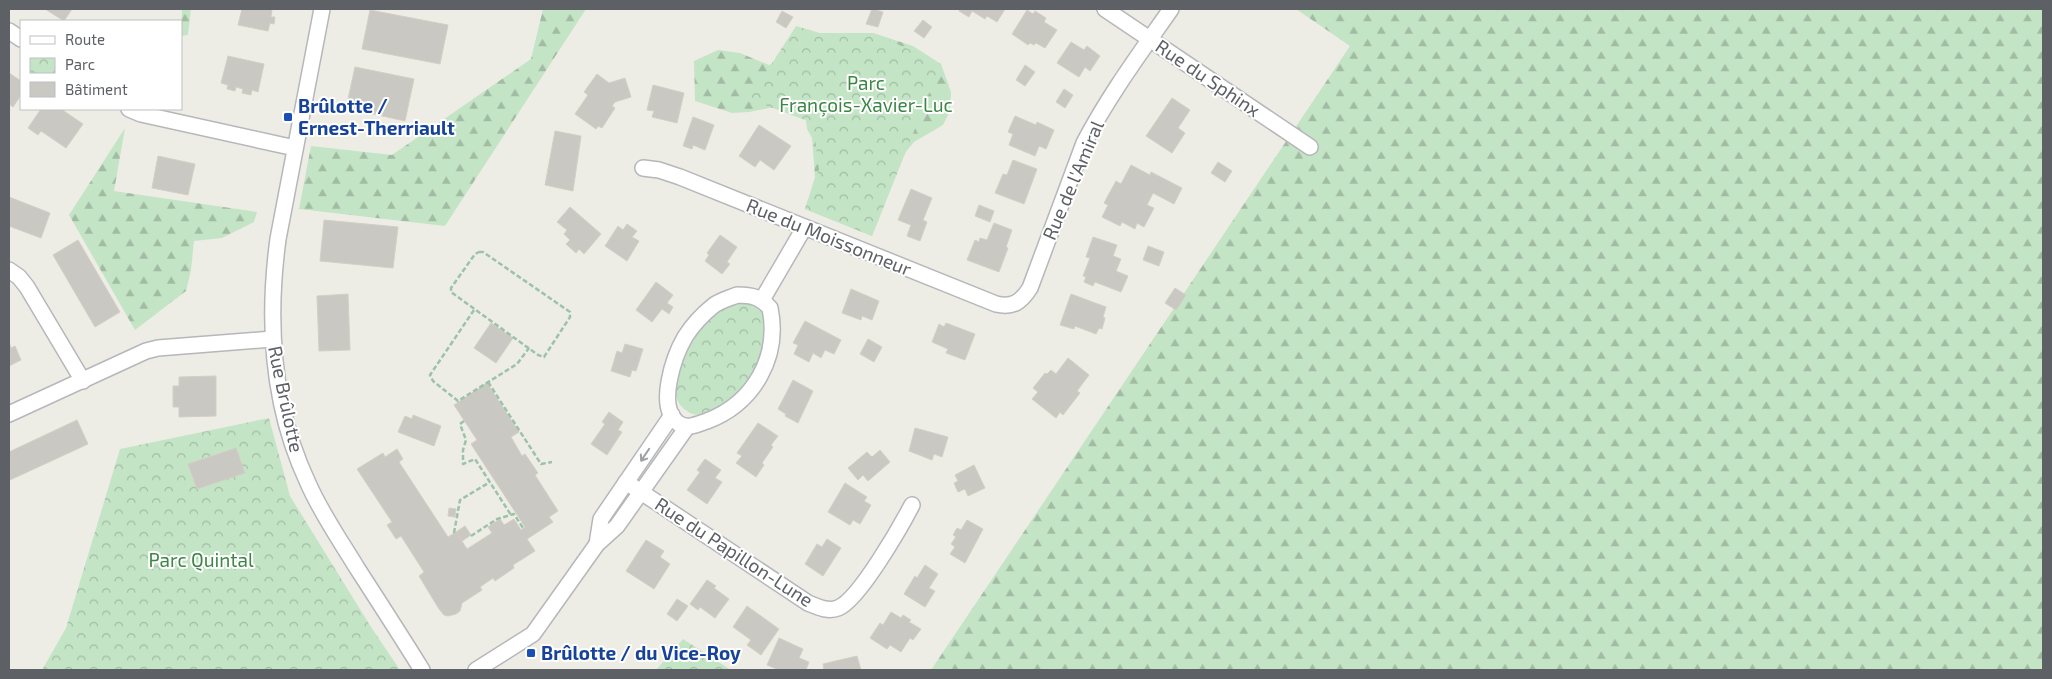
<svg xmlns="http://www.w3.org/2000/svg" width="2052" height="679" font-family="'Exo 2',sans-serif">
	<style>
		.forest { fill: url(#forest-firs) }
		.park { fill: url(#park-crowns) }
		.building { fill: #cac8c2; stroke: #d3cfc4 }
		.lines { fill: none; stroke-linecap: round; stroke-linejoin: round }
		.street-casing { stroke: #b6b7bb; stroke-width: 18 }
		.path { stroke: #9cc2aa; stroke-width: 2.5; stroke-dasharray: 5 2.5; stroke-linecap: butt }
		.street { stroke: #fff; stroke-width: 15 }
		.oneway { stroke: #9ea0a3 }
		.transit-dot { fill: #1a4fb4; stroke: #fff; stroke-width: 2 }
		.labels { text-anchor: middle; stroke-width: 4; stroke-linejoin: round; paint-order: stroke }
		.street-label { font-size: 19px; fill: #5d6065; stroke: #fff }
		.park-label { font-size: 19px; fill: #3c8545; stroke: #fff }
		.transit-label { font-size: 19px; font-weight: bold; fill: #164399; stroke: #fff; text-anchor: start }
	</style>
	<defs>
		<pattern id="forest-firs" width="22" height="20" patternUnits="userSpaceOnUse" patternTransform="scale(1.25)"><rect width="22" height="20" fill="#c4e4c6"/><path d="M5 1l3.5 6h-7zM16 11l3.5 6h-7z" fill="#a2bca4"/></pattern>
		<pattern id="park-crowns" width="20" height="18" patternUnits="userSpaceOnUse" patternTransform="scale(1.25)"><rect width="20" height="18" fill="#c4e4c6"/><path d="M2 6a3 3 0 1 1 6 0M12 15a3 3 0 1 1 6 0" fill="none" stroke="#a2bca4"/></pattern>
	</defs>
	<rect width="100%" height="100%" fill="#eeede5"/>
	<g class="forest">
		<polygon points="182,9 191,9 188,35 181,36"/>
		<polygon points="543,9 586,9 445,226 299,209 311,146 392,155 531,59"/>
		<polygon points="1296,9 2043,9 2043,670 931,670 1350,46"/>
		<polygon points="873,33 913,46 941,64 951,92 950,111 943,125 914,142 904,154 872,236 805,209 815,177 812,138 807,129 804,101 749,112 732,113 695,101 694,61 718,50 740,53 769,65 831,40"/>
		<polygon points="125,128 114,191 257,212 254,222 222,238 194,241 191,270 186,291 135,330 69,215"/>
	</g>
	<g class="park">
		<polygon points="796,26 820,33 873,33 941,64 872,236 805,209 819,170 813,123 749,99"/>
		<path d="M741,302C747,302 754,302 759,306C766,312 765,319 765,327C767,359 749,387 723,404C716,409 708,414 699,415C693,415 687,412 682,407C665,390 684,348 697,330C707,316 724,306 741,302Z"/>
		<polygon points="269,418 290,496 371,627 400,670 42,670 66,628 120,449"/>
		<polygon points="683,639 731,670 656,670"/>
	</g>
	<g class="building">
		<polygon points="45,9 72,9 64,21"/>
		<polygon points="242,9 277,9 272,9 271,17 275,17 274,24 270,23 268,31 238,25"/>
		<polygon points="872,9 883,12 878,27 866,24"/>
		<polygon points="960,9 1005,9 997,22 987,16 985,19 972,11 969,17 959,11"/>
		<polygon points="370,10 448,25 440,64 362,49"/>
		<polygon points="1027,10 1033,14 1035,11 1046,18 1044,22 1057,30 1045,48 1036,43 1034,45 1030,43 1028,45 1012,34"/>
		<polygon points="782,11 793,17 786,28 776,22"/>
		<polygon points="923,20 932,27 924,38 914,31"/>
		<polygon points="1071,42 1084,50 1087,46 1100,56 1090,71 1085,67 1079,77 1057,63"/>
		<polygon points="228,56 264,64 258,92 252,90 251,95 242,93 243,89 236,87 235,91 227,89 228,85 221,83"/>
		<polygon points="1025,65 1035,72 1025,86 1016,80"/>
		<polygon points="355,67 414,79 405,121 346,108"/>
		<polygon points="9,73 21,81 21,95 13,107 9,104"/>
		<polygon points="597,74 609,83 625,78 631,97 615,102 612,106 615,108 602,128 598,126 596,129 575,114 588,95 584,92"/>
		<polygon points="653,85 684,93 677,123 652,117 654,111 647,110"/>
		<polygon points="1064,89 1073,95 1065,108 1056,102"/>
		<polygon points="1172,98 1190,110 1178,128 1185,133 1172,153 1146,136"/>
		<polygon points="41,109 61,109 83,124 66,148 41,131 38,135 28,128"/>
		<polygon points="1015,116 1036,125 1037,122 1054,130 1046,149 1039,146 1035,156 1009,145 1013,134 1008,132"/>
		<polygon points="693,117 714,125 705,150 693,145 692,149 683,146"/>
		<polygon points="759,125 791,146 774,170 760,160 755,167 739,156"/>
		<polygon points="555,131 581,136 573,191 545,185"/>
		<polygon points="158,156 195,164 188,195 152,188"/>
		<polygon points="1013,160 1037,169 1024,204 995,193 1003,174 1007,175"/>
		<polygon points="1218,162 1232,171 1225,182 1211,173"/>
		<polygon points="1131,165 1150,175 1151,172 1182,188 1174,204 1153,193 1147,205 1154,208 1144,227 1137,223 1135,229 1122,222 1120,226 1102,217 1108,205 1104,203 1116,181 1121,184"/>
		<polygon points="911,189 932,198 923,220 927,222 920,241 907,236 911,225 898,220"/>
		<polygon points="9,197 50,213 41,238 9,226"/>
		<polygon points="979,205 994,211 990,222 975,216"/>
		<polygon points="570,207 601,234 584,254 579,249 576,253 566,244 570,240 564,234 567,230 557,222"/>
		<polygon points="324,220 398,227 393,268 320,261"/>
		<polygon points="994,223 1012,230 1006,247 1008,248 999,272 967,260 975,240 979,242 980,238 987,240"/>
		<polygon points="627,224 637,231 632,237 639,241 627,261 605,246 618,226 623,230"/>
		<polygon points="720,235 737,247 727,262 730,264 722,274 705,261 709,255 707,253"/>
		<polygon points="1093,237 1117,245 1113,256 1121,259 1116,271 1128,276 1121,292 1095,282 1093,286 1084,282 1086,277 1083,276 1090,258 1086,257"/>
		<polygon points="78,240 120,312 95,327 53,255"/>
		<polygon points="1148,246 1164,252 1159,266 1143,260"/>
		<polygon points="656,282 673,295 667,303 673,307 669,314 662,309 652,322 636,310"/>
		<polygon points="1175,288 1186,295 1176,310 1165,303"/>
		<polygon points="851,289 879,301 872,320 862,316 861,320 842,313"/>
		<polygon points="348,294 350,350 319,351 317,296"/>
		<polygon points="1071,294 1106,307 1103,317 1105,318 1102,329 1099,328 1096,334 1075,326 1074,329 1060,325"/>
		<polygon points="805,321 841,340 834,354 825,350 821,358 813,353 809,362 794,354 798,345 793,343"/>
		<polygon points="491,323 513,338 496,363 474,348"/>
		<polygon points="946,323 975,334 965,360 946,353 948,349 932,342 939,324 944,327"/>
		<polygon points="868,339 882,347 874,362 860,354"/>
		<polygon points="9,342 11,348 15,346 21,360 9,366"/>
		<polygon points="625,344 643,349 636,371 632,370 630,377 611,371 617,351 622,353"/>
		<polygon points="1068,358 1089,375 1077,391 1080,393 1063,415 1060,412 1056,418 1032,399 1038,392 1033,388 1045,373 1047,374 1051,370 1056,374"/>
		<polygon points="216,376 216,416 179,417 179,407 173,407 173,386 179,386 179,377"/>
		<polygon points="793,380 813,391 798,423 785,416 786,414 778,409"/>
		<polygon points="487,383 519,432 511,437 522,456 525,454 538,473 535,475 558,511 549,517 553,522 527,539 535,551 513,565 514,568 495,581 493,578 480,587 482,590 462,603 460,611 456,614 448,616 444,615 439,609 419,576 424,572 401,536 396,539 387,525 392,522 357,469 383,453 385,457 397,449 403,459 399,462 448,537 456,532 467,549 492,533 488,527 500,519 504,525 514,519 521,530 525,527 471,444 477,440 454,405"/>
		<polygon points="609,412 623,422 618,430 622,432 607,455 591,444 605,424 602,422"/>
		<polygon points="413,415 441,426 434,446 398,432 405,416 412,419"/>
		<polygon points="77,420 88,444 10,480 9,452"/>
		<polygon points="758,423 778,436 771,445 773,447 762,463 764,465 756,477 736,463 742,456 737,453"/>
		<polygon points="915,428 948,437 942,457 934,454 932,460 909,451"/>
		<polygon points="236,448 245,473 197,489 188,464"/>
		<polygon points="880,450 890,462 868,481 863,475 858,480 848,468 867,452 872,457"/>
		<polygon points="705,459 721,470 715,478 722,482 707,504 687,490 700,472 697,470"/>
		<polygon points="974,465 985,488 968,496 965,489 958,492 954,483 958,481 955,475"/>
		<polygon points="845,483 867,497 864,501 871,505 860,524 853,520 850,525 828,512"/>
		<polygon points="449,508 456,509 455,517 448,516"/>
		<polygon points="967,520 983,529 965,563 950,554 955,547 951,544 956,537 953,535 957,528 961,530"/>
		<polygon points="465,526 471,535 462,541 456,532"/>
		<polygon points="827,539 841,548 823,576 805,564 817,544 822,547"/>
		<polygon points="646,540 664,551 660,557 670,564 654,589 626,571"/>
		<polygon points="925,565 938,574 929,588 935,591 925,607 904,594 915,576 917,578"/>
		<polygon points="707,580 716,586 714,588 729,599 715,618 700,607 698,610 690,604"/>
		<polygon points="677,599 688,606 677,621 667,614"/>
		<polygon points="747,606 779,629 761,655 747,645 751,640 733,627"/>
		<polygon points="891,612 901,618 903,615 911,620 909,622 921,629 913,640 910,638 901,652 890,645 887,649 870,638 880,623 883,625"/>
		<polygon points="779,638 803,649 799,658 809,662 806,670 779,670 767,665"/>
		<polygon points="857,656 861,670 824,670 823,664"/>
	</g>
	<g class="lines">
		<defs>
			<g id="street">
				<path d="M322,9L278,239C267,321 272,407 308,483C321,513 340,540 357,568C379,602 401,636 422,670"/>
				<polyline points="1105,9 1310,147"/>
				<polyline points="9,31 21,39"/>
				<polyline points="129,109 141,114 295,148"/>
				<path d="M643,168L659,170L680,177L996,304C1013,308 1021,302 1030,288L1084,143C1109,95 1141,52 1171,9"/>
				<polyline points="9,270 19,277 27,287 83,381"/>
				<path d="M737,295C752,295 760,297 770,308C780,357 754,403 707,421C698,424 687,430 678,423C656,407 674,356 685,337C692,326 703,314 713,306C719,301 730,298 737,295Z"/>
				<polyline points="762,300 804,228"/>
				<polyline points="9,414 146,351 158,348 272,339"/>
				<path d="M626,482L808,603C818,607 828,612 838,608C859,600 901,526 912,505"/>
				<polyline points="597,544 601,519 672,415"/>
				<polyline points="476,670 533,634 597,544 617,526 687,427"/>
			</g>
		</defs>
		<use href="#street" class="street-casing"/>
		<g class="path">
			<polygon points="479,252 483,252 570,312 570,317 544,357 538,355 451,292 451,288 475,254"/>
			<polyline points="474,310 430,375 433,381 458,401 517,364 529,348"/>
			<polyline points="488,382 541,464 552,462"/>
			<polyline points="464,421 460,424 466,440 463,450 463,464 475,459 511,515"/>
			<polyline points="454,533 460,500 490,482"/>
			<polyline points="471,536 497,519 514,514 523,528"/>
		</g>
		<use href="#street" class="street"/>
	</g>
	<defs><path id="oneway-shaft" d="M-6 0H5M1.5-3L5.5 0L1.5 3" fill="none" stroke-width="1.6" stroke-linecap="round" stroke-linejoin="round" transform="scale(1.25)"/></defs>
	<use class="oneway" href="#oneway-shaft" transform="translate(645 455) rotate(124)"/>
	<g class="transit-dot">
		<rect x="283" y="112" width="10" height="10" rx="2.5"/>
		<rect x="526" y="648" width="10" height="10" rx="2.5"/>
	</g>
	<g class="labels">
		<g class="street-label">
			<text transform="translate(1208 78) rotate(34)" y="7">Rue du Sphinx</text>
			<text transform="translate(1073 180) rotate(-67)" y="7">Rue de l'Amiral</text>
			<text transform="translate(829 237) rotate(22)" y="7">Rue du Moissonneur</text>
			<text transform="translate(286 399) rotate(78)" y="7">Rue Brûlotte</text>
			<text transform="translate(734 552) rotate(33)" y="7">Rue du Papillon-Lune</text>
		</g>
		<g class="park-label">
			<text x="866" y="90">Parc<tspan x="866" dy="22">François-Xavier-Luc</tspan></text>
			<text x="201" y="567">Parc Quintal</text>
		</g>
		<g class="transit-label">
			<text x="298" y="113">Brûlotte /<tspan x="298" dy="22">Ernest-Therriault</tspan></text>
			<text x="541" y="660">Brûlotte / du Vice-Roy</text>
		</g>
	</g>
	<rect width="2052" height="679" fill="none" stroke="#5d6065" stroke-width="20"/>
	<rect x="20" y="20" width="162" height="90" fill="#ffffff" stroke="#bebfc1"/>
	<rect x="30" y="36" width="25" height="8" fill="#ffffff" stroke="#bebfc1"/>
	<text x="65" y="45" font-size="15" fill="#5d6065">Route</text>
	<rect x="30" y="58" width="25" height="15" fill="url(#park-crowns)" stroke="#bebfc1"/>
	<text x="65" y="70" font-size="15" fill="#5d6065">Parc</text>
	<rect x="30" y="82" width="25" height="15" fill="#cac8c2" stroke="#bebfc1"/>
	<text x="65" y="95" font-size="15" fill="#5d6065">Bâtiment</text>
</svg>
